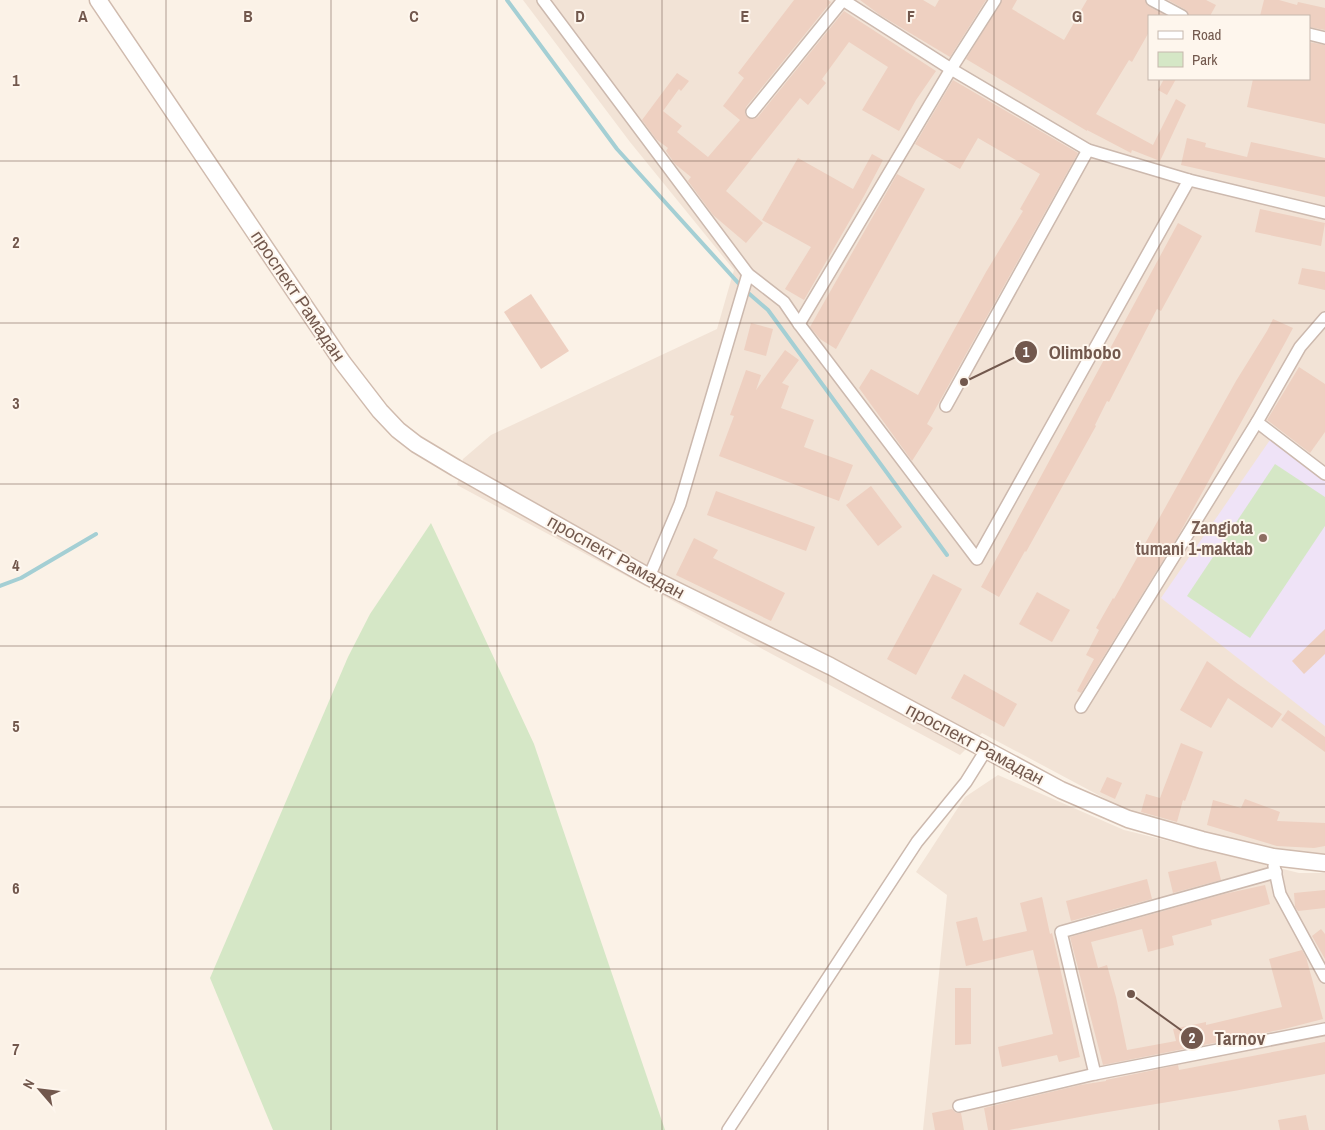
<svg xmlns="http://www.w3.org/2000/svg" width="1325" height="1130" font-family="'Archivo Narrow',sans-serif">
	<style>
		.residential { fill: #f2e3d6; fill-rule: evenodd }
		.education { fill: #efe3f7 }
		.green { fill: #d5e7c6 }
		.lines { fill: none; stroke-linecap: round; stroke-linejoin: round }
		.stream { stroke: #a4cfd4; stroke-width: 4 }
		.building { fill: #eed0c1 }
		.minor-casing { stroke: #ccb9ae; stroke-width: 14 }
		.secondary-casing { stroke: #d0bbae; stroke-width: 19 }
		.minor { stroke: #fff; stroke-width: 11 }
		.secondary { stroke: #fff; stroke-width: 16 }
		.grid { fill: none; stroke: #72584d; stroke-width: 1; stroke-opacity: 0.55 }
		.education-dot { fill: #8d6e63; stroke: #fef6ed; stroke-width: 2 }
		.labels { text-anchor: middle; stroke-width: 4; stroke-linejoin: round; paint-order: stroke }
		.street-label { font-size: 18px; fill: #72584d; stroke: #fef6ed }
		.education-label { font-size: 18px; font-weight: bold; fill: #785e54; stroke: #fef6ed; text-anchor: end }
		.grid-label { font-size: 16px; text-anchor: middle; font-weight: bold; fill: #72584d; stroke: #fef6ed; stroke-width: 4; stroke-linejoin: round; paint-order: stroke }
		.leader { fill: none; stroke: #72584d; stroke-width: 2 }
		.callout-dot { fill: #72584d; stroke: #fef6ed; stroke-width: 2 }
		.mark-label { font-size: 15px; text-anchor: middle; font-weight: bold; fill: #fff }
		.callout-label { font-size: 19px; text-anchor: middle; font-weight: bold; fill: #72584d; stroke: #fef6ed; stroke-width: 4; stroke-linejoin: round; paint-order: stroke }
	</style>
	<rect width="100%" height="100%" fill="#fbf2e7"/>
	<g class="residential">
		<path d="M523,0H1325V855L1289,853L1134,814L982,733L960,755L457,485L463,459L491,435L717,329L734,270L630,142ZM1149,16H1309V79H1149Z"/>
		<polygon points="998,775 1124,830 1299,873 1325,873 1325,1130 923,1130 947,895 916,872 965,797"/>
	</g>
	<polygon class="education" points="1272,437 1325,479 1325,726 1161,598"/>
	<g class="green">
		<polygon points="1275,464 1325,497 1325,526 1250,638 1187,596"/>
		<polygon points="431,523 534,744 665,1130 273,1130 210,978 348,657 370,614"/>
	</g>
	<g class="lines">
		<g class="stream">
			<polyline points="507,0 617,149 741,286"/>
			<polyline points="746,291 768,310 947,555"/>
			<polyline points="0,586 21,578 96,534"/>
		</g>
	</g>
	<g class="building">
		<polygon points="794,0 828,0 831,2 746,107 745,114 748,118 754,119 758,117 844,11 936,71 916,100 899,131 862,110 888,67 849,42 822,79 826,83 808,105 800,98 726,191 763,223 746,243 713,215 688,181 691,177 675,164 666,151 668,148 656,139 642,120 677,73 689,81 681,91 679,89 663,111 682,126 677,132 708,157 740,120 723,106 744,78 738,73"/>
		<polygon points="860,0 923,0 935,7 939,0 986,0 950,57 880,15"/>
		<polygon points="1002,0 1017,0 1012,9 1064,40 1087,0 1145,0 1148,6 1167,16 1149,16 1149,32 1132,62 1129,60 1096,114 1153,145 1176,99 1186,105 1160,161 1132,150 1131,153 1087,130 1087,131 966,59"/>
		<polygon points="1168,0 1206,0 1216,5 1210,16 1189,16 1186,10"/>
		<polygon points="1264,0 1279,0 1297,5 1298,2 1325,8 1325,30 1309,27 1309,16 1260,16"/>
		<polygon points="1309,42 1325,45 1325,124 1247,107 1253,79 1309,79"/>
		<polygon points="1164,79 1176,79 1167,95 1158,90"/>
		<polygon points="953,80 1078,153 927,424 933,428 912,461 859,388 871,369 918,395 986,272 1023,211 1020,209 1040,174 978,138 960,169 915,144"/>
		<polygon points="1187,138 1206,143 1205,147 1247,157 1251,142 1325,158 1325,197 1181,165"/>
		<polygon points="872,154 883,160 864,196 804,300 785,289 811,247 762,220 798,158 853,189"/>
		<polygon points="897,174 925,189 836,349 820,339 810,327"/>
		<polygon points="1260,209 1325,223 1321,246 1255,232"/>
		<polygon points="1178,223 1202,236 1161,311 1157,309 1109,402 1107,401 1095,425 1096,426 1026,552 1025,551 999,597 981,587"/>
		<polygon points="1302,268 1325,272 1325,290 1298,284"/>
		<polygon points="531,294 569,351 541,369 504,312"/>
		<polygon points="1273,319 1293,328 1285,343 1177,538 1081,693 1077,691 1094,659 1086,655 1099,630 1096,628 1113,598 1114,599 1236,381 1267,331"/>
		<polygon points="751,323 773,329 766,356 744,350"/>
		<polygon points="785,350 799,360 782,383 789,386 781,408 814,420 804,447 853,465 839,501 719,456 734,416 730,415 746,370 761,375 756,390"/>
		<polygon points="1299,367 1325,384 1325,432 1310,453 1267,420"/>
		<polygon points="871,486 902,527 878,546 846,505"/>
		<polygon points="716,491 815,527 806,551 707,515"/>
		<polygon points="694,538 718,550 713,558 785,593 771,621 676,575"/>
		<polygon points="933,574 962,589 916,675 887,659"/>
		<polygon points="1037,592 1070,610 1052,642 1019,624"/>
		<polygon points="1325,629 1325,654 1304,674 1292,661"/>
		<polygon points="1207,661 1238,684 1282,714 1272,728 1228,698 1211,728 1180,710"/>
		<polygon points="964,674 1017,704 1004,727 951,698"/>
		<polygon points="1288,710 1325,737 1325,752 1281,720"/>
		<polygon points="1181,743 1203,752 1185,801 1183,800 1177,822 1141,812 1146,794 1160,798"/>
		<polygon points="1107,777 1122,783 1115,799 1100,792"/>
		<polygon points="1245,799 1280,812 1277,821 1325,823 1325,846 1314,848 1277,846 1207,825 1213,800 1241,808"/>
		<polygon points="1216,861 1221,880 1173,893 1168,872"/>
		<polygon points="1147,879 1152,899 1071,921 1066,901"/>
		<polygon points="1265,885 1270,904 1211,920 1212,925 1172,936 1174,945 1148,952 1142,929 1091,942 1098,968 1107,965 1116,997 1127,1050 1176,1041 1173,1029 1206,1022 1206,1025 1282,1007 1269,959 1302,950 1306,957 1323,1019 1284,1029 1103,1065 1070,937 1224,894"/>
		<polygon points="1325,890 1325,908 1298,911 1295,907 1294,893"/>
		<polygon points="1042,897 1050,934 1052,933 1054,941 1080,1057 1059,1062 1057,1055 1002,1067 998,1047 1053,1034 1033,950 966,966 956,922 977,917 983,941 1027,931 1020,903"/>
		<polygon points="1321,929 1325,934 1325,959 1312,936"/>
		<polygon points="955,988 971,988 971,1044 955,1045"/>
		<polygon points="1325,1042 1325,1074 1234,1091 1096,1114 1009,1130 988,1130 984,1108 1080,1085 1106,1081 1106,1080 1178,1065 1179,1070"/>
		<polygon points="952,1109 956,1113 961,1113 964,1130 935,1130 932,1113"/>
		<polygon points="1306,1115 1309,1130 1280,1130 1278,1120"/>
	</g>
	<g class="lines">
		<defs>
			<g id="minor">
				<polyline points="543,0 748,274 784,302 799,324 977,559 1189,180"/>
				<polyline points="843,0 951,69 1088,150 1189,180 1325,213"/>
				<polyline points="1152,0 1182,16"/>
				<polyline points="1309,34 1325,38"/>
				<polyline points="752,112 843,0"/>
				<polyline points="799,324 951,69 995,0"/>
				<polyline points="946,406 1088,150"/>
				<polyline points="1257,422 1325,474"/>
				<polyline points="649,577 680,504 748,274"/>
				<polyline points="1081,707 1257,422 1300,347 1325,318"/>
				<polyline points="1274,866 1280,894 1325,977"/>
				<polyline points="1095,1074 1061,932 1276,872"/>
				<polyline points="959,1106 1095,1074 1325,1029"/>
				<polyline points="728,1130 917,842 966,782 986,750"/>
			</g>
			<polyline id="secondary" points="98,0 343,363 380,411 398,430 416,444 456,468 649,577 830,666 1061,790 1128,819 1202,840 1273,857 1325,863"/>
		</defs>
		<use href="#minor" class="minor-casing"/>
		<use href="#secondary" class="secondary-casing"/>
		<use href="#minor" class="minor"/>
		<use href="#secondary" class="secondary"/>
	</g>
	<path class="grid" d="M166,0V1130M331,0V1130M497,0V1130M662,0V1130M828,0V1130M994,0V1130M1159,0V16M1159,79V1130M0,161H1325M0,323H1325M0,484H1325M0,646H1325M0,807H1325M0,969H1325"/>
	<circle class="education-dot" cx="1263" cy="538" r="5"/>
	<g class="labels">
		<g class="street-label">
			<text transform="translate(298 296) rotate(56)" y="6">проспект Рамадан</text>
			<text transform="translate(616 557) rotate(29)" y="6">проспект Рамадан</text>
			<text transform="translate(975 744) rotate(28)" y="6">проспект Рамадан</text>
		</g>
		<g class="education-label">
			<text x="1253" y="534">Zangiota<tspan x="1253" dy="21">tumani 1-maktab</tspan></text>
		</g>
	</g>
	<g class="grid-label">
		<text x="83" y="22">A</text>
		<text x="248" y="22">B</text>
		<text x="414" y="22">C</text>
		<text x="580" y="22">D</text>
		<text x="745" y="22">E</text>
		<text x="911" y="22">F</text>
		<text x="1077" y="22">G</text>
		<text x="16" y="86">1</text>
		<text x="16" y="248">2</text>
		<text x="16" y="409">3</text>
		<text x="16" y="571">4</text>
		<text x="16" y="732">5</text>
		<text x="16" y="894">6</text>
		<text x="16" y="1055">7</text>
	</g>
	<path class="leader" d="M964 382L1026 352M1131 994L1192 1038"/>
	<g class="callout-dot">
		<circle cx="964" cy="382" r="5"/>
		<circle cx="1131" cy="994" r="5"/>
		<circle cx="1026" cy="352" r="12"/>
		<circle cx="1192" cy="1038" r="12"/>
	</g>
	<g class="mark-label">
		<text x="1026" y="357">1</text>
		<text x="1192" y="1043">2</text>
	</g>
	<g class="callout-label">
		<text x="1085" y="359">Olimbobo</text>
		<text x="1240" y="1045">Tarnov</text>
	</g>
	<rect x="1148" y="15" width="162" height="65" fill="#fef6ed" stroke="#c6b7ad"/>
	<rect x="1158" y="31" width="25" height="8" fill="#ffffff" stroke="#c6b7ad"/>
	<text x="1192" y="40" font-size="15" fill="#72584d">Road</text>
	<rect x="1158" y="52" width="25" height="15" fill="#d5e7c6" stroke="#c6b7ad"/>
	<text x="1192" y="65" font-size="15" fill="#72584d">Park</text>
	<g transform="translate(40 1090) rotate(298)" stroke="#fef6ed" stroke-width="4" paint-order="stroke">
	<path d="M0-4L9 19L0 12L-9 19Z" fill="#72584d"/>
	<text y="-8" font-size="14" font-weight="bold" text-anchor="middle" fill="#72584d">N</text>
	</g>
</svg>
